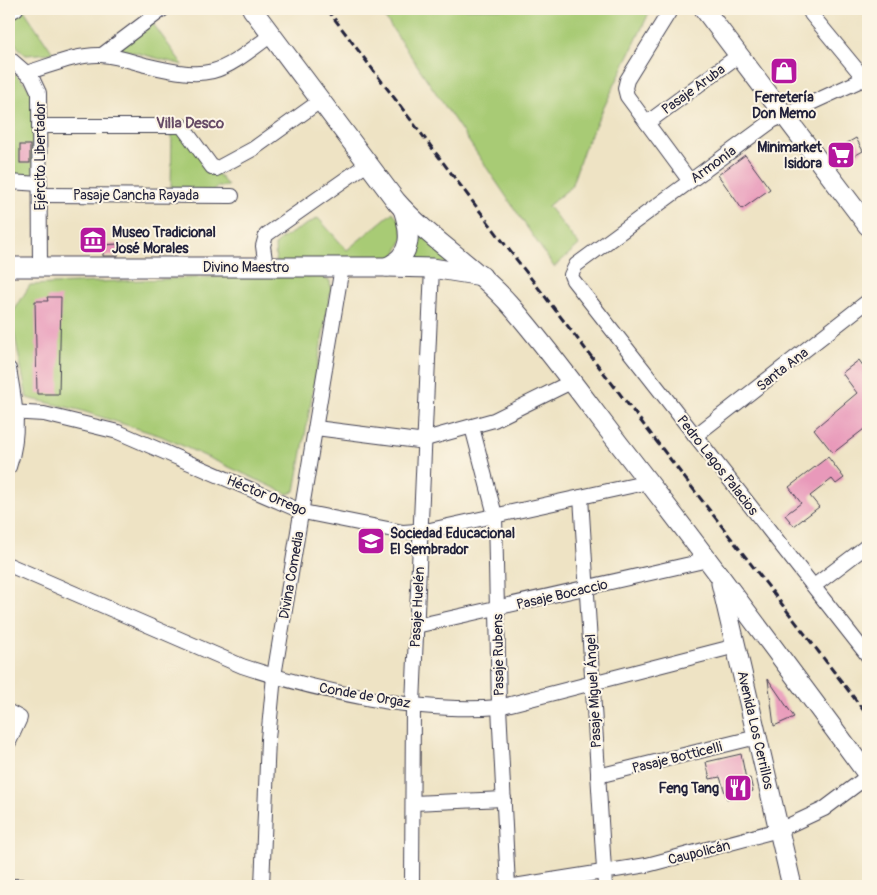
<svg xmlns="http://www.w3.org/2000/svg" width="877" height="895" font-family="Pangolin,sans-serif">
	<style>
		.green { fill: #a8cb74; stroke: #657658 }
		.building { fill: #e899ba }
		.lines { fill: none; stroke-linecap: round; stroke-linejoin: round }
		.street-casing { stroke: #413f50; stroke-width: 16 }
		.secondary-casing { stroke: #413f50; stroke-width: 21 }
		.street { stroke: #fff; stroke-width: 14 }
		.secondary { stroke: #fff; stroke-width: 19 }
		.rail { stroke: #22223b; stroke-width: 3; stroke-dasharray: 8 4; stroke-linecap: butt }
		.labels { text-anchor: middle; stroke-width: 4; stroke-linejoin: round; paint-order: stroke }
		.street-label { font-size: 14px; fill: #22223b; stroke: #fcf5e5 }
		.poi-label { font-size: 14px; font-weight: bold; fill: #22223b; stroke: #fcf5e5; text-anchor: end }
		.neighbourhood-label { font-size: 15px; font-weight: bold; fill: #674c67; stroke: #fcf5e5 }
	</style>
	<rect width="100%" height="100%" fill="#fcf5e5"/>
	<filter id="ink" filterUnits="userSpaceOnUse"><feTurbulence type="fractalNoise" baseFrequency=".02" numOctaves="2"/><feDisplacementMap in="SourceGraphic" scale="10" xChannelSelector="R" yChannelSelector="G"/><feConvolveMatrix kernelMatrix="1 2 1 2 8 2 1 2 1" color-interpolation-filters="sRGB"/></filter>
	<filter id="wash" filterUnits="userSpaceOnUse"><feTurbulence type="fractalNoise" baseFrequency=".0096" numOctaves="4" result="noise"/><feDisplacementMap in="SourceGraphic" scale="20" xChannelSelector="R" yChannelSelector="G"/><feGaussianBlur stdDeviation="1.12" result="paint"/><feColorMatrix in="noise" values="0 0 0 0 0 0 0 0 0 0 0 0 0 0 0 0 0 1.4 0 .05"/><feComposite in="paint" operator="in"/></filter>
	<g filter="url(#wash)">
		<rect width="100%" height="100%" fill="#eee3c4"/>
		<g class="green">
			<polygon points="379,9 651,9 584,149 571,187 548,206 579,245 554,267"/>
			<path d="M24,10L53,53L26,55C12,44 11,35 11,17Z"/>
			<polygon points="152,22 183,65 118,48"/>
			<polygon points="9,68 29,88 34,98 33,176 9,176"/>
			<polygon points="172,130 182,130 228,186 217,187 213,192 171,192"/>
			<polygon points="393,212 399,220 404,237 391,263 276,265 275,246 281,239 318,218 347,250"/>
			<polygon points="414,226 460,264 407,262"/>
			<polygon points="319,276 330,281 331,290 295,491 288,494 161,436 79,410 27,398 11,316 30,285 211,277"/>
		</g>
		<g id="blocks">
			<g class="building">
				<polygon points="792,62 796,72 777,81 772,71"/>
				<polygon points="856,138 863,151 842,163 835,150"/>
				<rect x="20" y="145" width="10" height="18"/>
				<polygon points="745,155 770,189 742,209 718,175"/>
				<polygon points="118,244 118,256 103,256 103,245"/>
				<polygon points="47,297 61,297 59,394 37,394 35,301 48,301"/>
				<polygon points="859,360 868,373 868,426 833,453 814,429 857,393 842,373"/>
				<polygon points="828,457 844,478 836,484 832,479 810,496 819,507 794,526 785,515 801,503 789,487"/>
				<polygon points="768,679 794,717 774,726"/>
				<polygon points="741,754 746,779 750,778 753,791 727,799 720,777 710,779 706,762"/>
			</g>
		</g>
	</g>
	<g filter="url(#ink)">
		<use href="#blocks" fill-opacity="0" stroke="#413f50" stroke-width="1"/>
		<g class="lines">
			<defs>
				<g id="street">
					<polyline points="671,9 627,80 625,88 627,96 689,180"/>
					<polyline points="9,13 16,9"/>
					<polyline points="811,14 868,83"/>
					<polyline points="102,55 163,9"/>
					<polyline points="9,58 32,78 39,93 40,267"/>
					<path d="M26,73C50,66 76,54 101,55C116,56 131,61 145,65C212,81 218,75 271,35"/>
					<polyline points="868,77 772,121 576,265 571,275 573,280 868,656"/>
					<polyline points="647,123 739,55"/>
					<polyline points="39,126 182,126 212,167 216,169 253,149 320,101"/>
					<polyline points="9,182 40,184"/>
					<polyline points="40,195 232,196"/>
					<polyline points="266,267 263,246 266,235 367,164"/>
					<path d="M9,369C15,403 21,432 9,467"/>
					<polyline points="9,412 44,414 118,432 303,512 403,532 430,530 649,482"/>
					<polyline points="472,427 495,515 499,707 508,886"/>
					<polyline points="316,428 418,441 494,420 571,382"/>
					<polyline points="695,436 868,301"/>
					<polyline points="581,497 605,886"/>
					<path d="M9,565L242,666C317,691 420,714 499,707L736,646"/>
					<polyline points="814,586 868,545"/>
					<polyline points="416,626 708,560"/>
					<polyline points="9,712 20,718 9,742"/>
					<polyline points="598,776 757,737"/>
					<polyline points="413,803 504,799"/>
					<polyline points="9,886 21,886"/>
					<polyline points="262,886 268,739 274,676 342,267"/>
					<polyline points="412,886 413,704 432,268"/>
					<polyline points="514,886 647,865 779,830 824,809 868,776"/>
				</g>
				<g id="secondary">
					<path d="M252,9L396,201C430,240 477,267 512,307C550,351 584,398 619,444C704,553 786,664 868,775"/>
					<polyline points="704,9 868,226"/>
					<polyline points="9,267 387,267 432,268 482,276"/>
					<path d="M387,267C413,255 411,233 403,209"/>
					<polyline points="721,583 792,886"/>
				</g>
			</defs>
			<use href="#street" class="street-casing"/>
			<use href="#secondary" class="secondary-casing"/>
			<use href="#street" class="street"/>
			<use href="#secondary" class="secondary"/>
			<polyline class="rail" points="327,9 513,255 868,716"/>
		</g>
	</g>
	<defs>
		<symbol id="shop-square" viewBox="-11 -11 22 22"><rect x="-9" y="-9" width="18" height="18" rx="4" fill="#b5179e" stroke="#fcf5e5"/><path d="M-5-2.5h2.3a2.7 3.5 0 0 1 5.4 0H5L5.5 6h-11ZM-1.5-2.5h3a1.5 2.3 0 0 0-3 0Z" fill="#fff"/></symbol>
		<symbol id="supermarket-square" viewBox="-11 -11 22 22"><rect x="-9" y="-9" width="18" height="18" rx="4" fill="#b5179e" stroke="#fcf5e5"/><path d="M-6-5.5h2.5l.6 2H6L4.5 2H-2.5L-4.4-4H-6ZM-1.5 3.2a1.3 1.3 0 1 0 .1 0ZM3 3.2a1.3 1.3 0 1 0 .1 0Z" fill="#fff"/></symbol>
		<symbol id="museum-square" viewBox="-11 -11 22 22"><rect x="-9" y="-9" width="18" height="18" rx="4" fill="#b5179e" stroke="#fcf5e5"/><path d="M0-6L6-3V-2H-6V-3ZM-5-1h2V3h-2ZM-1-1h2V3h-2ZM3-1h2V3H3ZM-6 4H6V6H-6Z" fill="#fff"/></symbol>
		<symbol id="school-square" viewBox="-11 -11 22 22"><rect x="-9" y="-9" width="18" height="18" rx="4" fill="#b5179e" stroke="#fcf5e5"/><path d="M0-5L7-2L0 1L-7-2ZM-4 1L0 2.5L4 1V4Q0 6-4 4Z" fill="#fff"/></symbol>
		<symbol id="restaurant-square" viewBox="-11 -11 22 22"><rect x="-9" y="-9" width="18" height="18" rx="4" fill="#b5179e" stroke="#fcf5e5"/><path d="M-5-6h1v4h1v-4h1v4h1v-4h1v5L-1.5 .5V6h-2V.5L-5-1ZM5-6V6H3V1.5H1.5Q1.5-4 5-6Z" fill="#fff"/></symbol>
	</defs>
	<g fill-rule="evenodd">
		<use href="#shop-square" x="768" y="55" width="32" height="32"/>
		<use href="#supermarket-square" x="825" y="139" width="32" height="32"/>
		<use href="#museum-square" x="77" y="224" width="32" height="32"/>
		<use href="#school-square" x="355" y="525" width="32" height="32"/>
		<use href="#restaurant-square" x="722" y="772" width="32" height="32"/>
	</g>
	<g class="labels">
		<g class="street-label">
			<text transform="translate(693 89) rotate(-36)" y="5">Pasaje Aruba</text>
			<text transform="translate(40 156) rotate(-90)" y="5">Ejército Libertador</text>
			<text transform="translate(713 164) rotate(-36)" y="5">Armonía</text>
			<text x="136" y="200">Pasaje Cancha Rayada</text>
			<text x="246" y="272">Divino Maestro</text>
			<text transform="translate(782 369) rotate(-38)" y="5">Santa Ana</text>
			<text transform="translate(718 465) rotate(52)" y="5">Pedro Lagos Palacios</text>
			<text transform="translate(267 495) rotate(22)" y="5">Héctor Orrego</text>
			<text transform="translate(291 575) rotate(-80)" y="5">Divina Comedia</text>
			<text transform="translate(562 594) rotate(-13)" y="5">Pasaje Bocaccio</text>
			<text transform="translate(417 607) rotate(-87)" y="5">Pasaje Huelén</text>
			<text transform="translate(498 655) rotate(-91)" y="5">Pasaje Rubens</text>
			<text transform="translate(593 691) rotate(-93)" y="5">Pasaje Miguel Ángel</text>
			<text transform="translate(365 695) rotate(10)" y="5">Conde de Orgaz</text>
			<text transform="translate(756 730) rotate(77)" y="5">Avenida Los Cerrillos</text>
			<text transform="translate(677 757) rotate(-14)" y="5">Pasaje Botticelli</text>
			<text transform="translate(699 852) rotate(-14)" y="5">Caupolicán</text>
		</g>
		<g class="poi-label">
			<text x="784" y="102" text-anchor="middle">Ferretería<tspan x="784" dy="16">Don Memo</tspan></text>
			<text x="822" y="152">Minimarket<tspan x="822" dy="16">Isidora</tspan></text>
			<text x="112" y="237" text-anchor="start">Museo Tradicional<tspan x="112" dy="16">José Morales</tspan></text>
			<text x="390" y="538" text-anchor="start">Sociedad Educacional<tspan x="390" dy="16">El Sembrador</tspan></text>
			<text x="719" y="793">Feng Tang</text>
		</g>
		<g class="neighbourhood-label">
			<text x="190" y="128">Villa Desco</text>
		</g>
	</g>
	<rect width="877" height="895" fill="none" stroke="#fcf5e5" stroke-width="30"/>
</svg>
